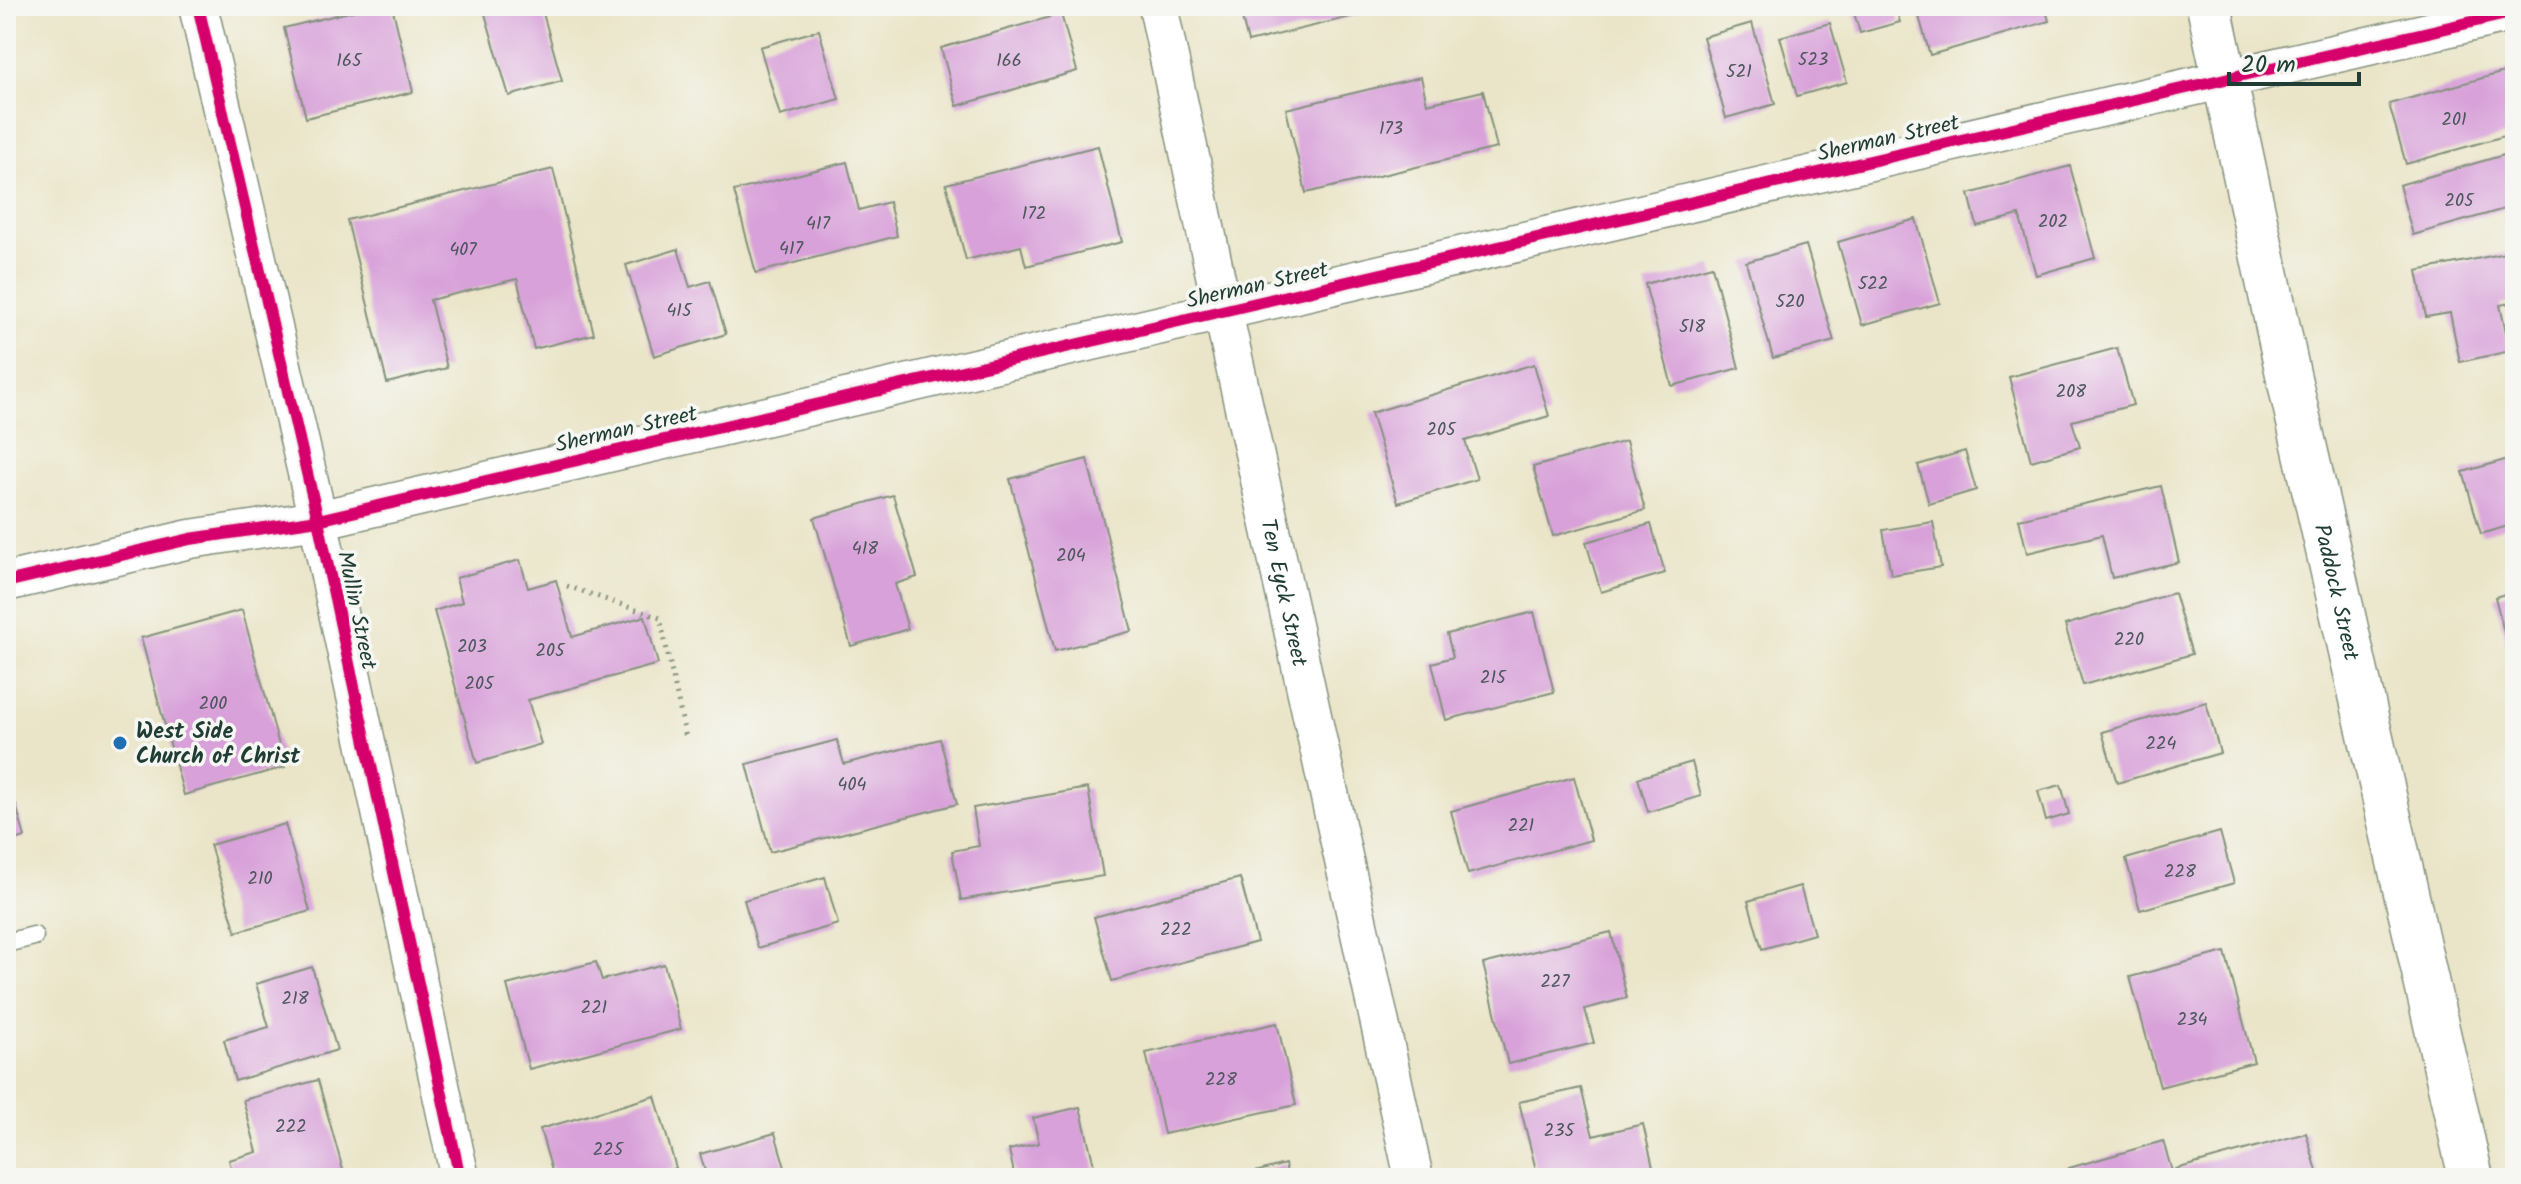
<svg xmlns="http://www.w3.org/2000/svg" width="2521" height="1184" font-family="Kalam,sans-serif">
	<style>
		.building { fill: #d8a1d9 }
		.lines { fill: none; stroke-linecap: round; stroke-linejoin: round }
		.service-casing { stroke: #84917e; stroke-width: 21 }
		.minor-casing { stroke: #84917e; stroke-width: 41 }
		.secondary-casing { stroke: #84917e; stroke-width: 47 }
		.path { stroke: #84917e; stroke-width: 5; stroke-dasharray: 2 6; stroke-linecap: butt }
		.service { stroke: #fff; stroke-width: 18 }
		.minor { stroke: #fff; stroke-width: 38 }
		.secondary { stroke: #fff; stroke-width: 44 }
		.cycleway-casing { stroke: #f6f6f2; stroke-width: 17 }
		.cycleway { stroke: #d6006c; stroke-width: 12 }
		.poi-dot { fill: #1f6fb2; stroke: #f6f6f2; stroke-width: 3 }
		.labels { text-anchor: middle; stroke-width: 7; stroke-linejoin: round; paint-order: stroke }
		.number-label { font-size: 18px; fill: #4d565d }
		.street-label { font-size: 22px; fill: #1f3d34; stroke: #f6f6f2 }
		.poi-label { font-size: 22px; font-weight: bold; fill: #1f3d34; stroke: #f6f6f2; text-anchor: start }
	</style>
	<rect width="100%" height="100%" fill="#f6f6f2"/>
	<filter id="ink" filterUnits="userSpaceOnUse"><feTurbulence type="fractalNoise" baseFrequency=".0125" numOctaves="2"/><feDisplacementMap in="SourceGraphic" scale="16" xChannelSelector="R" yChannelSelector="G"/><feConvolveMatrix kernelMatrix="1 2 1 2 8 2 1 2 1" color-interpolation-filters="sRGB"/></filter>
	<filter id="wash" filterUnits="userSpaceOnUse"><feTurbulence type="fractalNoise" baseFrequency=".006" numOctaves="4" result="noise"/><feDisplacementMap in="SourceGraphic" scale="32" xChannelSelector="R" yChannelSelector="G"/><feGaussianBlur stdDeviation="1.8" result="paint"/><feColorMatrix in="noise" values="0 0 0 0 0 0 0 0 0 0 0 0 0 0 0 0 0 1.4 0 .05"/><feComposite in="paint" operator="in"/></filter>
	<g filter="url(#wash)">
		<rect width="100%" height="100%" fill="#eae5c8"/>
		<g id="blocks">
			<g class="building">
				<polygon points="373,6 392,6 413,92 306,118 284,28"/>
				<polygon points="488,6 541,6 562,81 509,96 483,7"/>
				<polygon points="1239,6 1391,6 1391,7 1248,42"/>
				<polygon points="1852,6 1895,6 1900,22 1860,33"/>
				<polygon points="1916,6 2045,6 2049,21 1930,55"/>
				<polygon points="1061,14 1077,71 957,106 941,48"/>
				<polygon points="1752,23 1775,104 1726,118 1703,37"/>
				<polygon points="1830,23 1847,82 1797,96 1780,37"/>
				<polygon points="819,30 839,99 780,116 760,47"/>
				<polygon points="2515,69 2515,133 2406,164 2389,104"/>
				<polygon points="1421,77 1427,104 1483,91 1497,148 1306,193 1286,109"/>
				<polygon points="1098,146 1122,242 1026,266 1021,246 966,260 946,184"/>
				<polygon points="2504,155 2515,194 2515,206 2413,235 2399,185"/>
				<polygon points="847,162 859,210 889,202 897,236 756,273 734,191"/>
				<polygon points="2070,166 2095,258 2036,275 2019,215 1977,226 1969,194"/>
				<polygon points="553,169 594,334 534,349 517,279 430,300 447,368 387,383 347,220"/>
				<polygon points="1916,219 1940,303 1862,325 1838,242"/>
				<polygon points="1806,245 1834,341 1773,358 1746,262"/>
				<polygon points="678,249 690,287 710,281 726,334 654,356 626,265"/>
				<polygon points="2515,251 2515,302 2500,305 2510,351 2460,362 2450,313 2426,317 2417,271"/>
				<polygon points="1712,266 1739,368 1672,386 1645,284"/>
				<polygon points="2117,348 2133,405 2072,421 2080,447 2031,461 2009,377"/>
				<polygon points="1534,364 1549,416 1465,441 1477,479 1398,503 1371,413"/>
				<polygon points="1626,441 1645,510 1553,536 1533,467"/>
				<polygon points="1965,451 1976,490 1929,504 1918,465"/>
				<polygon points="2515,457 2515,524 2481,534 2463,472"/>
				<polygon points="1087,459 1132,631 1055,651 1010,479"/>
				<polygon points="2161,486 2179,562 2112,578 2102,535 2027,553 2019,519"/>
				<polygon points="893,495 917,577 895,584 908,629 851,646 814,518"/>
				<polygon points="1933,522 1941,567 1891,575 1883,530"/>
				<polygon points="1651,524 1665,573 1601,592 1586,542"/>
				<polygon points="520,560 528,588 556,580 572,637 645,616 658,664 528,700 541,744 477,763 434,611 462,602 456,578"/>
				<polygon points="2515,591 2515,657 2511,659 2495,597"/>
				<polygon points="2174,593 2192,654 2083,685 2065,625"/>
				<polygon points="242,610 285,767 184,795 141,638"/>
				<polygon points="1534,612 1554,692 1446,720 1432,663 1453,657 1447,634"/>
				<polygon points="2206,702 2220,753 2117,783 2102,732"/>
				<polygon points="940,739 957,804 770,852 747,764 837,740 844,764"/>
				<polygon points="1692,762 1701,796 1648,812 1638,778"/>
				<polygon points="6,770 25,837 6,842"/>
				<polygon points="1574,777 1591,840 1468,874 1451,811"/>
				<polygon points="2061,785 2069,814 2046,821 2038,791"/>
				<polygon points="1088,788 1103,876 961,900 952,851 979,846 973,808"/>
				<polygon points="285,824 310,911 236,932 210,845"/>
				<polygon points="2220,832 2234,883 2140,910 2126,859"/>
				<polygon points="825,877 838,924 758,948 744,900"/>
				<polygon points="1240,878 1257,942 1112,981 1094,917"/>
				<polygon points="1800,886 1814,934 1762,949 1748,901"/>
				<polygon points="1611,932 1627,998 1585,1009 1594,1043 1508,1064 1483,964"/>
				<polygon points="2225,952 2254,1062 2160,1087 2130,977"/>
				<polygon points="596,962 602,980 664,964 681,1029 529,1069 507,985"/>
				<polygon points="312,967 337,1050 235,1081 224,1040 269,1027 256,984"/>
				<polygon points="1277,1023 1296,1105 1164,1134 1146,1053"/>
				<polygon points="318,1080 343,1170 312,1178 234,1178 229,1160 257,1152 243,1100"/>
				<polygon points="1581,1088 1593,1136 1643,1124 1655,1176 1646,1178 1538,1178 1519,1102"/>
				<polygon points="655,1096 676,1168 643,1178 554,1178 540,1129"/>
				<polygon points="1080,1107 1097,1178 1015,1178 1009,1150 1039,1143 1033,1118"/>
				<polygon points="775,1133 788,1178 707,1178 700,1154"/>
				<polygon points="2306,1133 2319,1178 2178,1178 2176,1169"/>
				<polygon points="2163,1141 2174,1178 2072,1178 2069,1168"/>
				<polygon points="1285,1164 1288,1178 1236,1178 1236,1177"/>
			</g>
		</g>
	</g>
	<g filter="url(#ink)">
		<use href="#blocks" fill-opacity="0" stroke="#84917e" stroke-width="2"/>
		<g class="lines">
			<defs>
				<polyline id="service" points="6,943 34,936"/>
				<g id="minor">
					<polyline points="198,6 318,520 460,1178"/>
					<path id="s1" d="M1158,6L1223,312L1414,1178"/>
					<polyline points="6,582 190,539 318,520 2515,12"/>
				</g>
				<g id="secondary">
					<path id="s2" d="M2209,6L2288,374L2471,1178"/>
				</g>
			</defs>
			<use href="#service" class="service-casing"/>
			<use href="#minor" class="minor-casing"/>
			<use href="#secondary" class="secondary-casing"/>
			<polyline class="path" points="567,586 660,618 686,738"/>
			<use href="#service" class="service"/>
			<use href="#minor" class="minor"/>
			<use href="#secondary" class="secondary"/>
			<defs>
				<g id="cycleway">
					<polyline points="198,6 318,520 460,1178"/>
					<polyline points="6,582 190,539 318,520 2515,12"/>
				</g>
			</defs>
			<use href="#cycleway" class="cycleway-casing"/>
			<use href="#cycleway" class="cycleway"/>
		</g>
	</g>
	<circle class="poi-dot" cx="120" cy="743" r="8"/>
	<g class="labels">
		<g class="number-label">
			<text x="1813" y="65">523</text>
			<text x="349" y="66">165</text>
			<text x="1009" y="66">166</text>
			<text x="1739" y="77">521</text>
			<text x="2454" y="125">201</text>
			<text x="1391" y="134">173</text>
			<text x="2459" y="206">205</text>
			<text x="1034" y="219">172</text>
			<text x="2053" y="227">202</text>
			<text x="818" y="229">417</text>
			<text x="791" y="254">417</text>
			<text x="463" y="255">407</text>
			<text x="1873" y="289">522</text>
			<text x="1790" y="307">520</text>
			<text x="679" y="316">415</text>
			<text x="1692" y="332">518</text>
			<text x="2071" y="397">208</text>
			<text x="1441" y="435">205</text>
			<text x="865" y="554">418</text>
			<text x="1071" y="561">204</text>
			<text x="2129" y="645">220</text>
			<text x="472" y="652">203</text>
			<text x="550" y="656">205</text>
			<text x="1493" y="683">215</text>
			<text x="479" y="689">205</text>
			<text x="213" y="709">200</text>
			<text x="2161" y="749">224</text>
			<text x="852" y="790">404</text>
			<text x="1521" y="831">221</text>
			<text x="2180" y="877">228</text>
			<text x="260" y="884">210</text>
			<text x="1176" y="935">222</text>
			<text x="1555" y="987">227</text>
			<text x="295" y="1004">218</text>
			<text x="594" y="1013">221</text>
			<text x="2192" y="1025">234</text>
			<text x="1221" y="1085">228</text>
			<text x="291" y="1132">222</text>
			<text x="1559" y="1136">235</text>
			<text x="608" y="1155">225</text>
		</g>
		<g class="street-label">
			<text transform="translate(1888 137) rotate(-13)" y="8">Sherman Street</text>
			<text transform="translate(1257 284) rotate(-13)" y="8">Sherman Street</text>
			<text transform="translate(626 428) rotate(-13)" y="8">Sherman Street</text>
			<text dy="8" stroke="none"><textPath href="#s1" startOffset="600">Ten Eyck Street</textPath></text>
			<text dy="8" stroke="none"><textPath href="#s2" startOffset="600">Paddock Street</textPath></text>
			<text transform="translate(358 610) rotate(78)" y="8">Mullin Street</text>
		</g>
		<g class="poi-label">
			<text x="136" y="738">West Side<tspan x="136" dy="25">Church of Christ</tspan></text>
		</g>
	</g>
	<rect width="2521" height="1184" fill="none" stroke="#f6f6f2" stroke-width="32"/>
	<path d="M2229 72v12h130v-12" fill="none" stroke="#1f3d34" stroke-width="4"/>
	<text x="2241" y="72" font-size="24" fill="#1f3d34" stroke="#f6f6f2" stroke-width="6" paint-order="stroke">20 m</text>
</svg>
